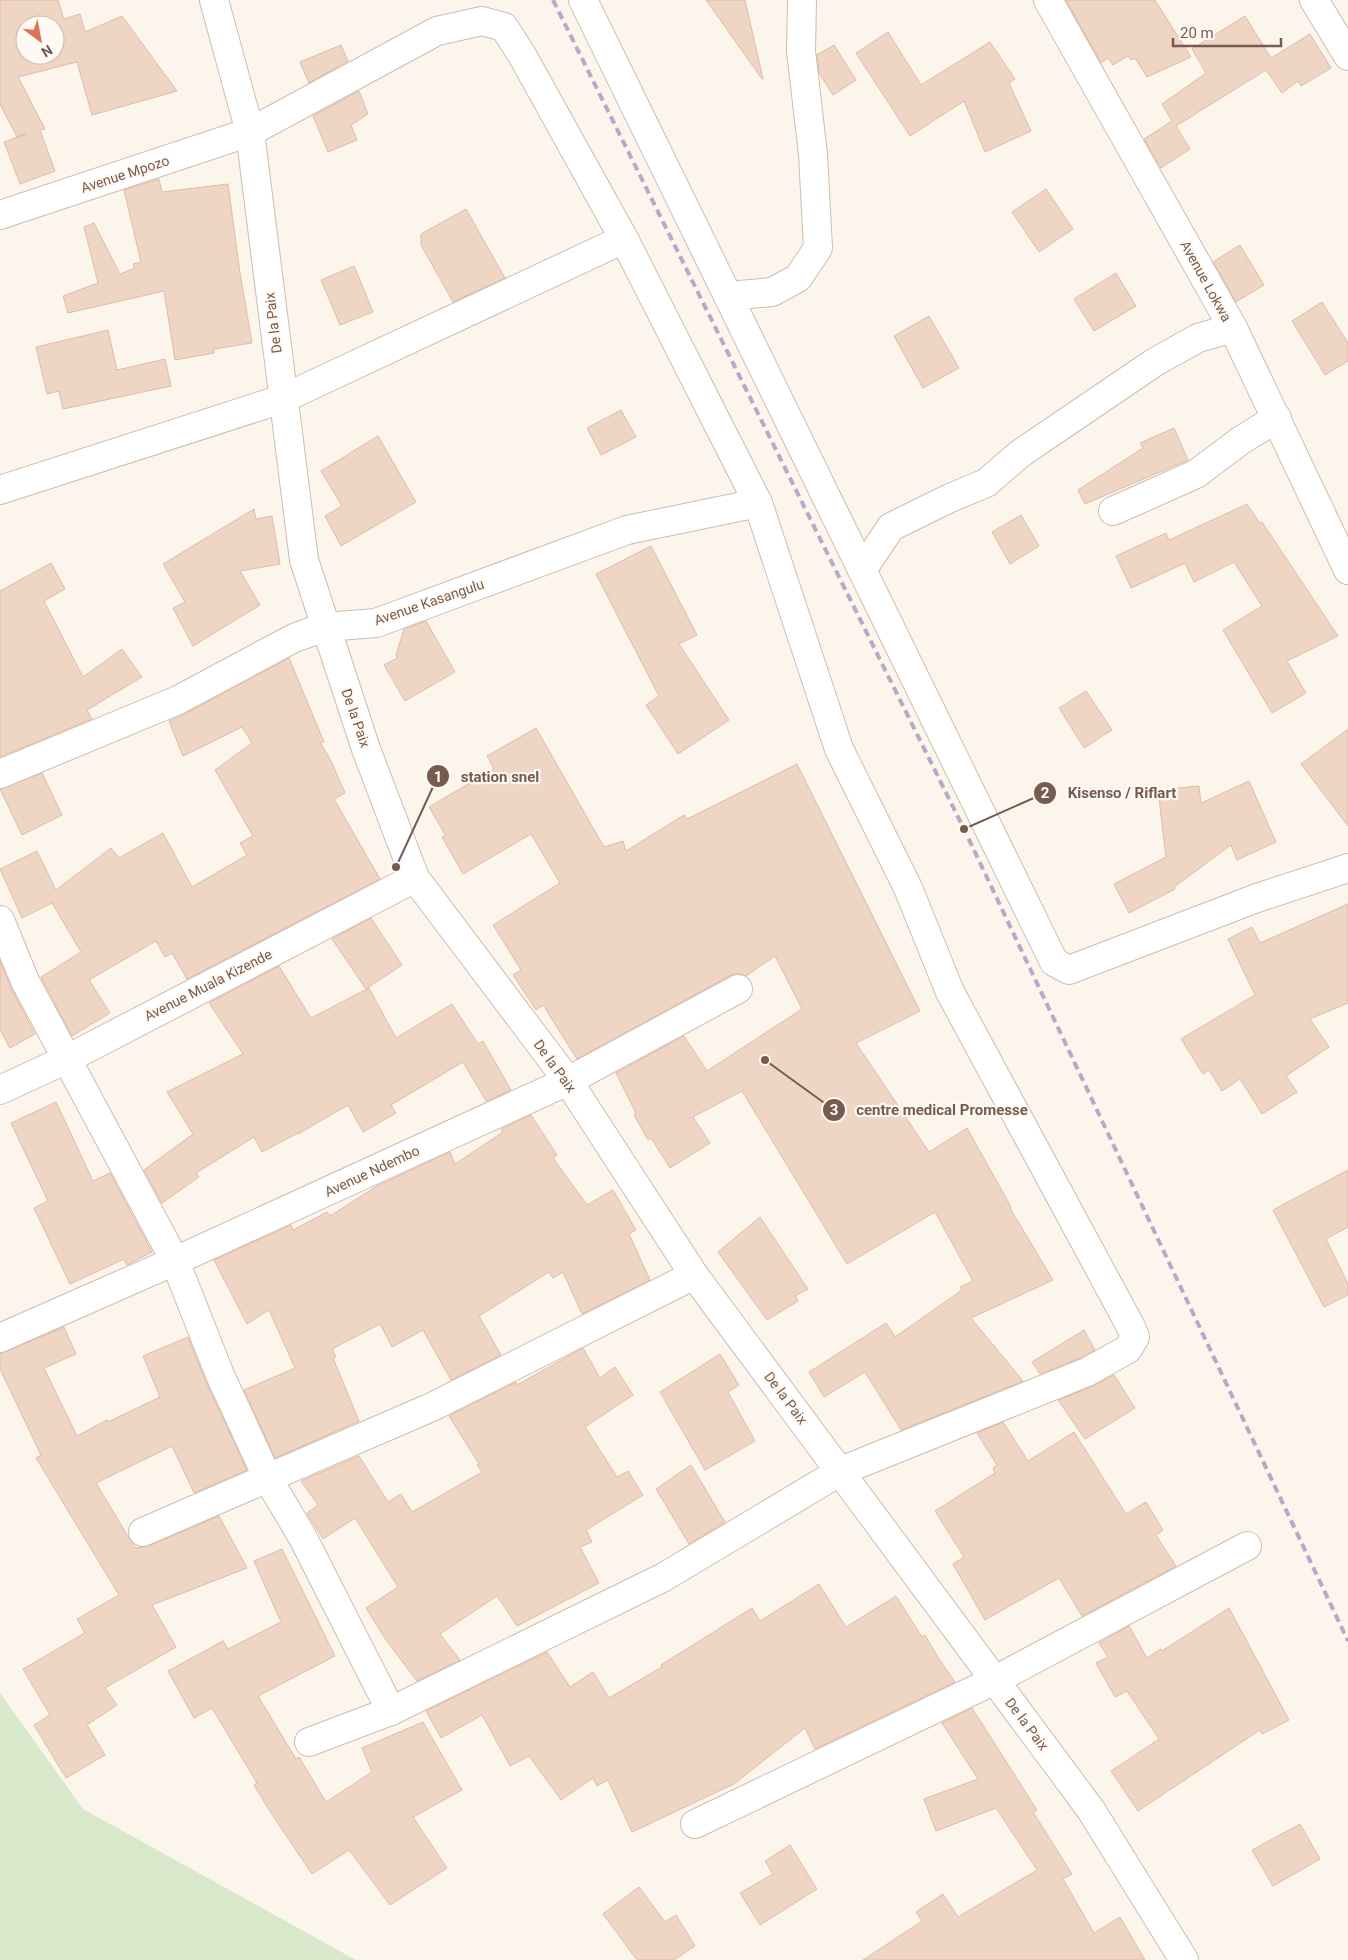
<svg xmlns="http://www.w3.org/2000/svg" width="1348" height="1960" font-family="Roboto,sans-serif">
	<style>
		.green { fill: #d7e9ca }
		.building { fill: #efd5c4; stroke: #e1bba6; fill-rule: evenodd }
		.lines { fill: none; stroke-linecap: round; stroke-linejoin: round }
		.minor-casing { stroke: #cebdb1; stroke-width: 30 }
		.minor { stroke: #fff; stroke-width: 28 }
		.rail { stroke: #b8a9c6; stroke-width: 4; stroke-dasharray: 8 5; stroke-linecap: butt }
		.labels { text-anchor: middle; stroke-width: 4.5; stroke-linejoin: round; paint-order: stroke }
		.street-label { font-size: 14px; fill: #765c4f; stroke: #fef9f2 }
		.leader { fill: none; stroke: #765c4f; stroke-width: 2 }
		.callout-dot { fill: #765c4f; stroke: #fef9f2; stroke-width: 2 }
		.mark-label { font-size: 15px; text-anchor: middle; font-weight: bold; fill: #fff }
		.callout-label { font-size: 15px; text-anchor: middle; font-weight: bold; fill: #765c4f; stroke: #fef9f2; stroke-width: 4.5; stroke-linejoin: round; paint-order: stroke }
	</style>
	<rect width="100%" height="100%" fill="#fcf5eb"/>
	<polygon class="green" points="0,1693 83,1809 356,1960 0,1960"/>
	<g class="building">
		<path d="M0,0H58L64,19L80,14L85,32L122,16L177,91L92,115L77,62L18,77L45,129L40,130L55,171L20,184L4,142L26,134L17,137L0,104ZM25,25H55V55H25Z"/>
		<polygon points="706,0 745,0 763,79 762,79"/>
		<polygon points="1066,0 1155,0 1191,57 1147,77 1135,58 1131,60 1128,56 1113,65 1108,58 1101,63"/>
		<polygon points="1245,16 1271,58 1310,34 1331,68 1301,86 1298,81 1282,93 1266,70 1176,126 1190,149 1161,168 1144,139 1172,121 1162,104 1206,73 1192,49"/>
		<polygon points="888,32 921,85 990,42 1015,79 1009,83 1031,131 985,152 964,101 910,136 856,53"/>
		<polygon points="341,45 348,61 309,83 300,62"/>
		<polygon points="834,45 856,80 833,95 819,73 817,55"/>
		<polygon points="359,91 368,114 351,125 357,140 328,152 313,116"/>
		<polygon points="159,179 162,192 228,184 240,273 252,343 214,349 214,353 175,360 164,291 68,313 63,296 98,283 84,227 94,223 120,274 135,268 133,264 141,262 124,190"/>
		<polygon points="1046,189 1073,229 1039,252 1012,212"/>
		<polygon points="466,209 505,278 453,302 421,245 421,234"/>
		<polygon points="1240,245 1264,285 1236,302 1213,262"/>
		<polygon points="354,266 373,312 340,325 321,280"/>
		<polygon points="1116,273 1136,306 1094,331 1074,299"/>
		<polygon points="1322,302 1348,343 1348,361 1325,375 1292,321"/>
		<polygon points="929,316 959,368 923,388 894,336"/>
		<polygon points="108,330 117,370 165,359 171,386 63,409 59,391 47,394 36,347"/>
		<polygon points="621,410 636,437 601,455 587,428"/>
		<polygon points="1174,428 1188,460 1085,504 1078,490 1143,448 1140,443"/>
		<polygon points="378,436 416,502 341,546 325,516 342,506 321,471"/>
		<polygon points="1247,504 1260,523 1262,522 1338,636 1287,661 1306,693 1272,713 1223,630 1262,606 1234,562 1194,582 1185,563 1131,588 1116,556 1166,533 1169,540"/>
		<polygon points="254,509 256,519 272,516 280,564 240,571 260,605 193,646 173,608 185,602 163,564"/>
		<polygon points="1021,515 1039,546 1010,564 992,532"/>
		<polygon points="651,546 697,635 679,644 729,720 678,754 646,705 659,696 596,574"/>
		<polygon points="51,563 65,589 44,601 83,677 122,649 142,677 87,710 92,719 0,757 0,591"/>
		<polygon points="426,621 455,672 405,701 384,665 397,658 396,655 404,629"/>
		<polygon points="289,658 324,742 320,742 331,761 345,793 334,799 380,879 187,979 172,953 165,957 156,941 89,980 110,1013 72,1036 41,977 81,952 52,903 22,918 0,869 37,851 56,890 111,848 119,858 163,833 192,887 247,855 240,843 253,836 215,770 252,743 242,727 183,756 169,721 185,714"/>
		<polygon points="1086,691 1112,730 1084,748 1059,708"/>
		<polygon points="536,728 604,847 623,841 626,851 684,815 687,819 797,764 920,1011 856,1043 929,1152 967,1128 1011,1207 1010,1208 1053,1280 971,1318 1023,1381 901,1430 865,1372 824,1397 809,1372 886,1323 895,1337 962,1290 960,1287 973,1281 935,1212 847,1264 742,1091 693,1117 710,1143 670,1168 651,1138 648,1140 634,1115 636,1113 616,1073 684,1036 707,1071 802,1009 775,956 746,976 737,973 731,975 577,1059 543,1005 536,1010 513,975 521,970 493,925 560,883 531,834 463,874 442,837 446,836 429,807 494,769 487,756"/>
		<polygon points="1348,729 1348,826 1301,764"/>
		<polygon points="42,773 62,815 22,835 0,789"/>
		<polygon points="1249,781 1276,842 1237,860 1231,845 1174,887 1175,889 1129,913 1114,884 1166,857 1158,790 1199,786 1201,803"/>
		<polygon points="1348,904 1348,1003 1310,1019 1329,1047 1286,1076 1297,1092 1262,1114 1240,1079 1222,1091 1209,1070 1203,1074 1181,1039 1255,995 1228,939 1252,927 1260,943"/>
		<polygon points="371,918 402,965 366,989 332,939"/>
		<polygon points="0,961 11,988 35,1034 10,1048 0,1030"/>
		<polygon points="279,966 311,1018 369,988 396,1038 452,1004 478,1044 483,1041 511,1090 486,1101 463,1062 391,1105 396,1113 363,1132 348,1105 298,1134 298,1133 262,1152 254,1137 196,1173 199,1177 162,1203 144,1170 193,1134 167,1092 243,1054 209,1003"/>
		<polygon points="56,1102 93,1181 110,1173 152,1252 127,1265 124,1259 70,1284 34,1208 48,1201 11,1123"/>
		<polygon points="531,1115 557,1155 553,1158 587,1205 613,1190 636,1230 629,1234 650,1280 582,1314 563,1272 553,1278 549,1272 479,1316 501,1355 451,1380 423,1330 392,1347 380,1324 332,1349 336,1357 333,1358 359,1421 275,1458 244,1390 295,1368 269,1310 247,1324 214,1260 291,1225 293,1230 327,1212 330,1216 377,1186 450,1152 455,1164 503,1132 501,1129"/>
		<polygon points="1348,1170 1348,1227 1326,1239 1348,1284 1348,1295 1324,1307 1273,1210"/>
		<polygon points="760,1217 808,1289 795,1296 798,1301 767,1320 718,1252"/>
		<polygon points="64,1327 76,1354 44,1368 77,1436 107,1420 108,1422 160,1397 143,1356 188,1337 206,1382 247,1470 194,1493 172,1446 96,1483 135,1548 149,1546 219,1516 247,1568 152,1605 176,1647 105,1688 117,1705 87,1725 105,1755 66,1778 34,1725 50,1715 23,1669 85,1633 77,1619 119,1595 36,1458 41,1455 0,1369 0,1354"/>
		<polygon points="1084,1330 1095,1350 1080,1358 1040,1374 1032,1362"/>
		<polygon points="583,1348 600,1378 615,1367 633,1395 585,1427 617,1477 628,1471 643,1495 586,1530 592,1542 580,1547 599,1583 517,1626 497,1596 440,1634 460,1660 417,1681 386,1640 366,1608 398,1587 355,1518 323,1539 307,1513 318,1505 301,1481 359,1456 388,1502 401,1494 412,1512 482,1472 477,1465 479,1464 449,1416 516,1382 517,1385"/>
		<polygon points="720,1354 739,1385 728,1392 755,1441 705,1470 660,1392"/>
		<polygon points="1114,1375 1135,1408 1085,1439 1058,1400 1093,1386"/>
		<polygon points="1003,1422 1028,1461 1074,1432 1126,1514 1146,1502 1163,1530 1156,1535 1176,1566 1082,1616 1059,1578 985,1620 953,1564 964,1557 935,1511 995,1473 993,1468 997,1465 977,1433"/>
		<polygon points="691,1465 725,1522 689,1544 656,1489"/>
		<polygon points="282,1549 335,1656 258,1696 296,1759 299,1757 326,1802 372,1772 362,1748 423,1722 462,1790 413,1817 447,1868 390,1905 349,1850 312,1874 271,1813 254,1785 257,1783 212,1708 194,1718 168,1671 223,1641 228,1649 281,1622 254,1561"/>
		<polygon points="819,1584 846,1627 896,1596 922,1637 925,1635 939,1659 955,1682 815,1749 805,1728 734,1784 632,1832 608,1780 597,1786 593,1778 561,1800 529,1756 510,1766 482,1715 441,1738 426,1711 547,1652 570,1687 593,1672 609,1698 662,1667 661,1665 752,1608 760,1621"/>
		<polygon points="1229,1608 1289,1720 1262,1734 1260,1730 1138,1811 1111,1771 1159,1739 1127,1691 1115,1697 1096,1663 1108,1657 1099,1643 1129,1626 1147,1658 1161,1649 1162,1651"/>
		<polygon points="972,1708 1037,1810 1033,1812 1072,1874 1063,1879 1094,1933 1120,1917 1145,1960 863,1960 922,1921 916,1912 943,1894 958,1917 1037,1870 996,1808 936,1831 924,1799 978,1779 942,1723"/>
		<polygon points="1300,1824 1320,1859 1273,1886 1252,1850"/>
		<polygon points="790,1845 817,1889 760,1925 740,1893 773,1874 765,1861"/>
		<polygon points="639,1887 665,1922 676,1915 695,1946 674,1960 637,1960 603,1914"/>
	</g>
	<g class="lines">
		<defs>
			<g id="minor">
				<polyline points="214,0 250,132 304,560 366,749 415,878 568,1081 694,1275 1091,1810 1184,1960"/>
				<polyline points="583,0 1054,962 1069,970 1257,898 1348,868"/>
				<polyline points="1048,0 1233,328 1348,570"/>
				<polyline points="1314,0 1348,56"/>
				<polyline points="0,215 250,132 437,31 482,21 504,27 522,55 624,239 758,503 839,749 908,888 950,992 1131,1327 1135,1337 1128,1349 1087,1372 841,1471 664,1577 391,1711 309,1742"/>
				<polyline points="728,296 772,292 798,278 818,248 813,154 801,51 802,0"/>
				<polyline points="0,490 282,399 624,239"/>
				<polyline points="1113,511 1196,474 1240,441 1277,418"/>
				<polyline points="862,570 891,527 950,498 986,483 1021,453 1155,362 1198,338 1233,328"/>
				<polyline points="0,774 178,700 294,638 325,627 376,623 627,530 758,503"/>
				<polyline points="0,920 25,981 175,1261 220,1375 268,1479 302,1536 391,1711"/>
				<polyline points="0,1090 67,1059 415,878"/>
				<polyline points="0,1338 175,1261 568,1081 738,989"/>
				<polyline points="143,1532 434,1406 694,1275"/>
				<polyline points="695,1824 995,1680 1247,1546"/>
			</g>
		</defs>
		<use href="#minor" class="minor-casing"/>
		<use href="#minor" class="minor"/>
		<polyline class="rail" points="553,0 964,829 1348,1641"/>
	</g>
	<g class="labels">
		<g class="street-label">
			<text transform="translate(125 174) rotate(-18)" y="5">Avenue Mpozo</text>
			<text transform="translate(1206 281) rotate(61)" y="5">Avenue Lokwa</text>
			<text transform="translate(273 323) rotate(-97)" y="5">De la Paix</text>
			<text transform="translate(429 602) rotate(-19)" y="5">Avenue Kasangulu</text>
			<text transform="translate(356 718) rotate(71)" y="5">De la Paix</text>
			<text transform="translate(208 985) rotate(-27)" y="5">Avenue Muala Kizende</text>
			<text transform="translate(555 1066) rotate(54)" y="5">De la Paix</text>
			<text transform="translate(372 1171) rotate(-25)" y="5">Avenue Ndembo</text>
			<text transform="translate(786 1398) rotate(53)" y="5">De la Paix</text>
			<text transform="translate(1027 1724) rotate(53)" y="5">De la Paix</text>
		</g>
	</g>
	<path class="leader" d="M396 867L438 776M964 829L1045 793M765 1060L834 1110"/>
	<g class="callout-dot">
		<circle cx="396" cy="867" r="5"/>
		<circle cx="964" cy="829" r="5"/>
		<circle cx="765" cy="1060" r="5"/>
		<circle cx="438" cy="776" r="12"/>
		<circle cx="1045" cy="793" r="12"/>
		<circle cx="834" cy="1110" r="12"/>
	</g>
	<g class="mark-label">
		<text x="438" y="782">1</text>
		<text x="1045" y="798">2</text>
		<text x="834" y="1115">3</text>
	</g>
	<g class="callout-label">
		<text x="500" y="782">station snel</text>
		<text x="1122" y="798">Kisenso / Riflart</text>
		<text x="942" y="1115">centre medical Promesse</text>
	</g>
	<g transform="translate(40 40) rotate(148)"><circle r="24" fill="#fef9f2" stroke="#c8bab1"/>
	<path d="M0-4L9 19L0 12L-9 19Z" fill="#dd7459"/>
	<text y="-8" font-size="14" font-weight="bold" text-anchor="middle" fill="#765c4f">N</text>
	</g>
	<path d="M1173 38v8h108v-8" fill="none" stroke="#765c4f" stroke-width="2.5"/>
	<text x="1180" y="38" font-size="15" fill="#765c4f" stroke="#fef9f2" stroke-width="4" paint-order="stroke">20 m</text>
</svg>
